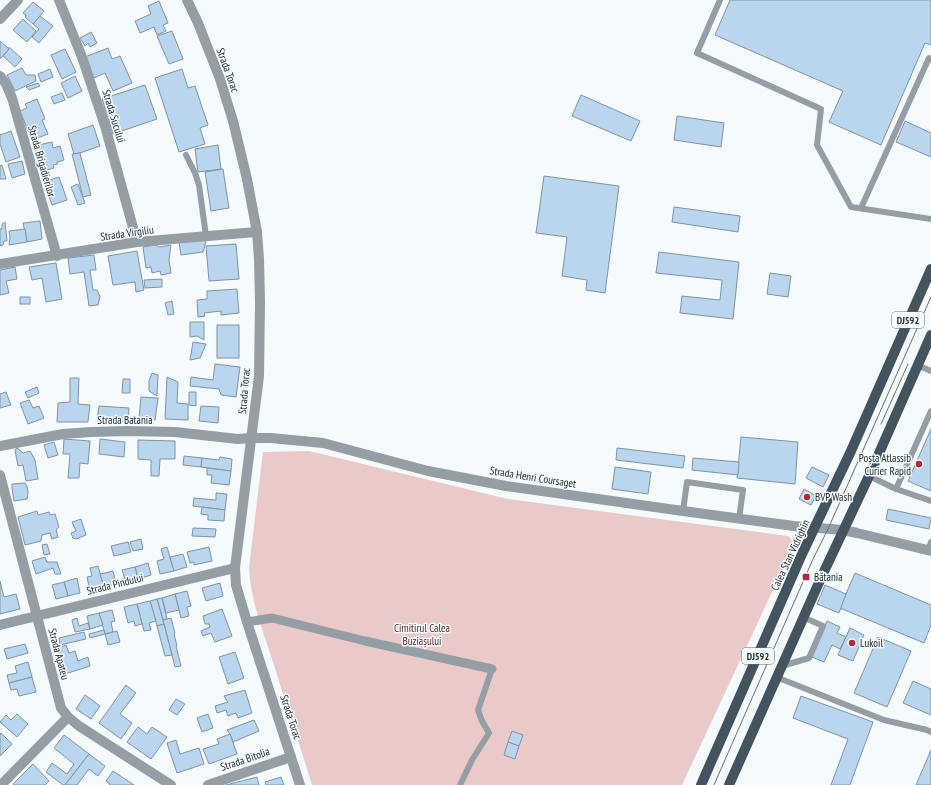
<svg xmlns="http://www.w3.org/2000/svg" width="931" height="785" font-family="'PT Sans Narrow',sans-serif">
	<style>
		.green { fill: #eacac9 }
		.building { fill: #b9d6ee; stroke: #8093a4 }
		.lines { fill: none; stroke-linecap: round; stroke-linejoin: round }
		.service { stroke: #959da5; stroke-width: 6 }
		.pedestrian { stroke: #959da5; stroke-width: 9 }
		.minor { stroke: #959da5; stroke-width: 10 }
		.tertiary { stroke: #959da5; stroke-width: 10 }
		.primary { stroke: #445360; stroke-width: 10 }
		.tram { stroke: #6a7176; stroke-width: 1 }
		.poi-dot { fill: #b8273b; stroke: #f5fafd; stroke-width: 1.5 }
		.labels { text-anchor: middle; stroke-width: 3; stroke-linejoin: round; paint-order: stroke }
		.shield { fill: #f5fafd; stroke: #62696e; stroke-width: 1 }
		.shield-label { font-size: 10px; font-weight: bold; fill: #232b31 }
		.street-label { font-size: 11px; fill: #232b31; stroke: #f5fafd }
		.poi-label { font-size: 11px; fill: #232b31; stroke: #f5fafd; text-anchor: start }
		.park-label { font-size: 11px; fill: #5d2a2b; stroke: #f5fafd }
	</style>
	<rect width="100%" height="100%" fill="#f5fafd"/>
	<path class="green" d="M309,451L508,499L788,536L792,540L793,547L682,785H312C299,743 285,701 272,659C262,629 250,598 249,567L263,452Z"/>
	<g class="building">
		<polygon points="730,0 931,0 931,45 925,43 881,145 829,122 843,91 715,35"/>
		<polygon points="159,1 168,23 163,25 166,31 157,35 154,27 140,33 135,21 151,14 148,6"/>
		<polygon points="33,2 44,11 33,24 25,17 26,15 23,13"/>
		<polygon points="40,16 53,26 39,43 32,37 39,29 33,24"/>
		<polygon points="23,19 36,31 27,42 13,30"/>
		<polygon points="172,31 183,59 169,64 157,36"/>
		<polygon points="91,32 97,43 90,47 88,43 85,46 80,38"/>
		<polygon points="0,41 9,49 0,59"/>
		<polygon points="9,47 22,59 15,67 3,56 9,49"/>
		<polygon points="108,48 112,59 120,56 132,83 113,91 105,73 94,78 85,57"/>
		<polygon points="65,49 76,72 62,79 51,55"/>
		<polygon points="22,68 26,75 35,75 36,81 15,91 7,75"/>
		<polygon points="50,69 53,77 41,82 38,74"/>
		<polygon points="182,69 188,88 195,86 208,125 200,128 205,144 179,152 155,78"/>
		<polygon points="75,76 82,91 68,98 61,83"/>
		<polygon points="38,83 40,86 29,90 26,87"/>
		<polygon points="145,85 157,119 113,134 102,99"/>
		<polygon points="62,93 65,100 54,104 51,97"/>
		<polygon points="581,95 640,121 631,141 572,116"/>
		<polygon points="37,99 45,119 42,120 48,134 37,138 37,135 31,138 20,111 27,108 25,104"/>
		<polygon points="677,116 724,123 721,147 674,140"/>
		<polygon points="905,121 931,133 931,157 896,142"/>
		<polygon points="93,125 100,146 80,153 74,154 68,134"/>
		<polygon points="11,131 20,157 6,162 0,144 0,135"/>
		<polygon points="52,142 53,148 60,146 64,160 57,162 58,164 53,165 54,168 41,172 34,146"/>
		<polygon points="218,145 221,169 198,172 195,149"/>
		<polygon points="80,153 91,195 83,197 72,154"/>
		<polygon points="22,161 25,174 12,178 8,164"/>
		<polygon points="2,165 6,179 0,179 0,166"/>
		<polygon points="223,169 229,208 211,211 205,172"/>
		<polygon points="544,176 619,186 605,293 586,290 587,280 562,276 567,237 536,233"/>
		<polygon points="59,177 67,200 52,205 44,182"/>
		<polygon points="78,184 85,203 78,205 71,187"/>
		<polygon points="674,207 740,216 738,232 672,222"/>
		<polygon points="40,221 42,239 27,242 23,223"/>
		<polygon points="5,222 7,241 4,241 3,245 0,246 0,229 2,229 2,224"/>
		<polygon points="25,229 27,242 9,245 10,238 9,231"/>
		<polygon points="204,239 206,242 203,252 181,255 179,242"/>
		<polygon points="236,244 239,279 209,281 206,246"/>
		<polygon points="156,245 159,247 171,245 169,260 171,273 161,275 160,271 152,273 151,267 146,268 143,247"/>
		<polygon points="137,251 144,290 136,292 135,282 113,285 108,256"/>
		<polygon points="659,252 739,262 733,319 680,313 682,296 720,300 722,280 656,273"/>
		<polygon points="94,255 96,270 90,270 93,290 97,290 100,296 98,305 89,306 84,272 70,274 68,258"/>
		<polygon points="56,263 62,299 46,302 42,278 32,280 29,267"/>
		<polygon points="15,267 17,279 6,281 9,293 0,295 0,270"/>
		<polygon points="770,273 791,276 788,297 767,294"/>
		<polygon points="162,279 162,287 145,288 144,280"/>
		<polygon points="237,289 239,313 221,315 221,311 204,313 205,316 198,317 197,300 207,299 207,291"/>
		<rect x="20" y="297" width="10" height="7"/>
		<polygon points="172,301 174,314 168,315 165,303"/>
		<polygon points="190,322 204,322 204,340 197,336 190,337"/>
		<rect x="217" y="325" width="22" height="33"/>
		<polygon points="193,342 206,344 200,358 190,360"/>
		<polygon points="215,364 240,367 236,397 221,395 219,389 190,386 191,377 213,380"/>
		<polygon points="152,373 158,375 157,396 149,391 149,381"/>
		<polygon points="167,377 178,382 177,403 188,404 188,420 165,419"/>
		<polygon points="70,378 79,378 78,404 90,405 88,422 57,422 58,403 70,402"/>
		<polygon points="123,379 130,379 130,393 122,393"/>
		<polygon points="37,387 39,393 28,398 25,392"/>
		<polygon points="6,392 11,405 0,408 0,394"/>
		<polygon points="189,392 196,392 196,406 189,405"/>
		<polygon points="141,397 158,398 155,420 139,418"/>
		<polygon points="29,400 33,408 39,406 44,418 28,424 20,403"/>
		<polygon points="99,406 129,408 128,422 97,419"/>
		<polygon points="201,406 219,407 218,423 199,421"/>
		<polygon points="931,429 931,491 908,481"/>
		<polygon points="741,437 798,442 795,484 737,478"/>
		<polygon points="64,439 90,441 88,464 80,463 79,478 68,478 70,454 63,454"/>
		<polygon points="100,439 125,442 124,457 99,454"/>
		<polygon points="138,440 175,441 175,459 160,459 159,476 151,476 151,460 138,459"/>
		<polygon points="54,442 58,455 48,458 44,445"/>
		<polygon points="17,448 23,453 30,451 35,460 38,479 26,481 23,465 18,466 15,450"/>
		<polygon points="617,448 685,456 683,468 616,460"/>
		<polygon points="184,456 202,458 201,467 183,465"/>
		<polygon points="220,457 232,459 231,471 201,467 202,458 219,460"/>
		<polygon points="693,458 739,462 738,475 692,470"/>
		<polygon points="615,467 651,472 648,494 612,489"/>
		<polygon points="812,467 829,475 823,487 806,478"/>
		<polygon points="207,468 231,471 229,485 211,483 212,475 207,475"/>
		<polygon points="25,483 27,486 28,493 27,499 14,501 12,488 12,484"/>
		<polygon points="804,489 816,496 811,505 799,499"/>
		<polygon points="216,493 227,494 225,510 193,506 194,498 216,500"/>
		<polygon points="202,507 225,510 224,521 208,520 208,515 201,514"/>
		<polygon points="888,509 931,518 929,529 886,520"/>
		<polygon points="37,511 38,515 49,512 50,515 55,514 59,527 56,530 58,537 52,539 50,533 42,535 41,541 25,545 18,517"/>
		<polygon points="81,519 86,535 76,539 73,538 71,533 76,531 72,522"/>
		<polygon points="193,528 216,529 215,537 192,536"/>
		<polygon points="141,539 143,549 133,551 130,542"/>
		<polygon points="128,542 131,552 114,556 111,546"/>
		<polygon points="47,544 50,554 44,555 42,545"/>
		<polygon points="167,547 174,571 160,574 157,561 164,559 161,549"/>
		<polygon points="209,547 212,561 194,565 194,562 190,563 187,552"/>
		<polygon points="183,554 187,567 174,571 170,557"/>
		<polygon points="45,557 47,562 57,562 61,574 55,574 53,568 36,574 32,561"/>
		<polygon points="148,563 151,575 138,579 135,567"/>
		<polygon points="98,566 104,587 90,591 87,577 92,576 90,568"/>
		<polygon points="135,567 138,579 126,582 122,570"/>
		<polygon points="113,571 116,584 104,587 100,574"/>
		<polygon points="855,573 931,605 931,625 924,643 840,608"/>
		<polygon points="77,578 80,593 68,596 64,582"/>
		<polygon points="0,581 4,597 16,594 20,609 0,614"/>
		<polygon points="64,582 68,596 56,599 52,585"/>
		<polygon points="220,583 223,596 206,601 202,588"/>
		<polygon points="825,585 846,594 839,613 817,604"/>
		<polygon points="187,591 191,606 187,607 189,616 181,618 175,594"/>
		<polygon points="175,594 179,610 166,613 162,598"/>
		<polygon points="162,598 167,619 163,620 157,599"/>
		<polygon points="157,599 164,624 157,626 150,601"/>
		<polygon points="150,601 156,621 149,623 151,630 144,631 137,604"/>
		<polygon points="137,604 142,624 135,626 134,621 128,623 124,607"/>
		<polygon points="222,609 232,636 215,642 211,633 203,636 201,631 210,627 209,624 205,624 203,616"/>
		<polygon points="112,610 115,621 111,622 113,632 105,634 99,613"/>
		<polygon points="99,613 103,625 90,629 87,616"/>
		<polygon points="77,618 79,626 88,623 90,629 75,632 72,620"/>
		<polygon points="171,618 175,633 174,634 177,646 176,646 181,666 175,667 163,620"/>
		<polygon points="827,621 840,627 837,633 846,637 840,649 832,645 824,662 812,657"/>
		<polygon points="164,624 172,655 165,656 157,626"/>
		<polygon points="850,628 864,635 853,661 838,655"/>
		<polygon points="104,630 105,634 90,638 89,634"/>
		<polygon points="117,631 120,642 108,645 105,634"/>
		<polygon points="84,632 86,639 60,645 59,638"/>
		<polygon points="878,637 911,651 887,707 854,693"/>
		<polygon points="25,644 28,653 7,659 4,649"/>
		<polygon points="66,645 69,653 75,651 78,661 88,657 90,666 62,675 53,650"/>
		<polygon points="235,652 244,678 228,684 219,657"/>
		<polygon points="28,662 32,677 9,683 7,675 17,673 15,666"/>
		<polygon points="32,677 36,692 19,696 17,689 11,690 9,683"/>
		<polygon points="913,681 931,689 931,715 903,703"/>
		<polygon points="126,685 136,693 120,714 132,723 121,739 99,723"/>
		<polygon points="245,690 252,713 238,718 236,713 228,716 226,710 217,713 215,706 228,702 224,696"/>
		<polygon points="85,695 100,706 91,719 76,709"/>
		<polygon points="801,696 873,722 850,785 831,785 848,739 793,718"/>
		<polygon points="176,699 185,704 177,715 169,710"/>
		<polygon points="17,714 28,724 17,737 0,722 6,715 11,720"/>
		<polygon points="208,714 213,728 202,732 197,718"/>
		<polygon points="254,720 259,731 233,742 230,734 227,730"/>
		<polygon points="138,727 147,734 152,727 167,737 151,759 127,742"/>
		<polygon points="512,731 523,735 519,746 508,742"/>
		<polygon points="1,733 12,744 0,756 0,734"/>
		<polygon points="230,734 237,754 209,764 203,749 219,744 217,739"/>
		<polygon points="64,735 89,754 65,785 63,785 46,772 52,763 67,774 74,764 54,748"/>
		<polygon points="176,740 180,754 199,748 204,764 177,773 167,743"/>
		<polygon points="508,742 519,746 515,759 504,755"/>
		<polygon points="931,750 931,785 916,785"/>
		<polygon points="89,754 105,766 98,776 89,769 77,785 65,785"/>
		<polygon points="33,764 49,781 45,785 14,785 13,784"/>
		<polygon points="113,771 134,785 109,785 110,784 106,781"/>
		<polygon points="257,777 259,785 226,785"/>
		<polygon points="281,777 284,785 266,785 265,782"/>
	</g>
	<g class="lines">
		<g class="service">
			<polyline points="720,0 697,53 821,109 817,145 851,207 931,219"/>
			<polyline points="186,155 195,173 199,185 206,236"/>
			<polyline points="861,208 929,58 931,59"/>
			<polyline points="917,365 931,371"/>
			<polyline points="869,476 896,489 931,501"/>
			<polyline points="896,489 931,411"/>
			<polyline points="683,511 687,482 743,490 739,519"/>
			<polyline points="928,550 931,542"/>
			<polyline points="782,666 809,658 823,626 803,617"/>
			<polyline points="776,677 884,720 927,730 931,732"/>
			<polyline points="460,785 472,760 489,733 482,721 478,710 492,669"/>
		</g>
		<polyline class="pedestrian" points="247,622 272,618 365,641 492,669"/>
		<g class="minor">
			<polyline points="59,0 82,57 105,126 137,242"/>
			<polyline points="0,76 6,84 12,98 57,256"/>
			<polyline points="0,264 137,242 257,232"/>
			<polyline points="0,446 63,434 91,432 126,431 175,432 238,439 251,438"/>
			<polyline points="0,475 61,708 68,717 79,726 171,785"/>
			<polyline points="0,625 235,568"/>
			<polyline points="1,785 68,717"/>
			<polyline points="208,785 291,757"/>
		</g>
		<g class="tertiary">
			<polyline points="187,0 198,23 220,79 233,121 247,179 257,232 259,259 260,302 259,376 235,568 236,585 247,622 300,785"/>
			<polyline points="0,19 18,0"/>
			<polyline points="251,438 271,438 323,443 428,471 506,486 683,511 794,526 843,530 857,533 931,551"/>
		</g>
		<g class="primary">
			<polyline points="701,785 802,554 851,451 931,269"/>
			<polyline points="729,785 821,578 869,476 931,335"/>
		</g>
		<g class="tram">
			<polyline points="881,424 908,364"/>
			<polyline points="714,785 813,559 828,529 931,297"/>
		</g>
	</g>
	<g class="poi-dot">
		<circle cx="919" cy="464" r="4"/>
		<circle cx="807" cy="497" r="4"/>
		<rect x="802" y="573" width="8" height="8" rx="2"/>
		<circle cx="852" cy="643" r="4"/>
	</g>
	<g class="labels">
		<g class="shield">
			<rect x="892" y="312" width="32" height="16" rx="3"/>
			<rect x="742" y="648" width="32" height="16" rx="3"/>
		</g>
		<g class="shield-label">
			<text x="908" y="324">DJ592</text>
			<text x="758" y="660">DJ592</text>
		</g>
		<g class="street-label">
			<text transform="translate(228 70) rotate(70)" y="4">Strada Torac</text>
			<text transform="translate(114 116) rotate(73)" y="4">Strada Sucului</text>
			<text transform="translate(42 161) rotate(74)" y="4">Strada Brigadierilor</text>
			<text transform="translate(127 233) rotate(-8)" y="4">Strada Virgiliu</text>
			<text transform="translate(244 391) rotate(-85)" y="4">Strada Torac</text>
			<text x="125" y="424">Strada Batania</text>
			<text transform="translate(533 477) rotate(9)" y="4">Strada Henri Coursaget</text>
			<text transform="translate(790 555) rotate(-65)" y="4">Calea Stan Vidrighin</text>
			<text transform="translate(115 584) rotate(-14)" y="4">Strada Pindului</text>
			<text transform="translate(59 654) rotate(75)" y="4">Strada Apateu</text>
			<text transform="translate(291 717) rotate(72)" y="4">Strada Torac</text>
			<text transform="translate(245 759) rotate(-19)" y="4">Strada Bitolia</text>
		</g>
		<g class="poi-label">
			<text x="911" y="462" text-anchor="end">Poșta Atlassib<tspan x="911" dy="13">Curier Rapid</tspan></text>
			<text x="815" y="501">BVP Wash</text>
			<text x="814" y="581">Bătania</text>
			<text x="860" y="647">Lukoil</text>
		</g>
		<g class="park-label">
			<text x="422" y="632">Cimitirul Calea<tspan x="422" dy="13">Buziașului</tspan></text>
		</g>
	</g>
</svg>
